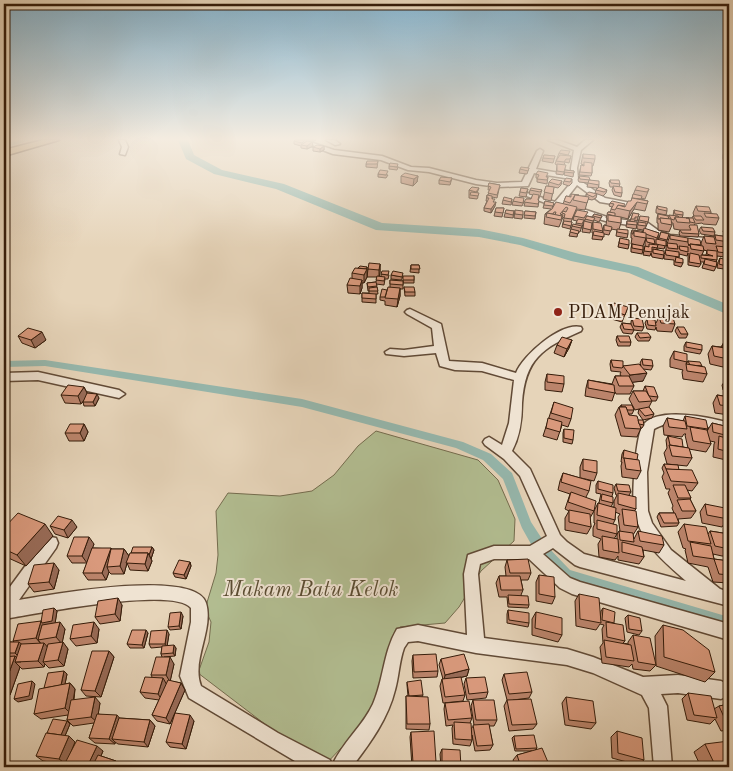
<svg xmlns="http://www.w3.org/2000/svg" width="733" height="771" font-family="'Old Standard TT',serif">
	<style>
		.green { fill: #b2bd91; stroke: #746c4e }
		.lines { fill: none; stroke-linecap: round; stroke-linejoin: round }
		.canal { fill: #96b8ae; fill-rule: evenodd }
		.river { fill: #96b8ae; fill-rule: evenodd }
		.minor-casing { stroke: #614a36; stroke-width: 3 }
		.highway-casing { stroke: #351c0a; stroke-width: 3 }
		.minor { fill: #efe3d2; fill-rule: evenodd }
		.highway { fill: #e3ba7c; fill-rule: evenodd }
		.wall { fill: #bb846b; stroke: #351c0a; fill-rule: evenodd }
		.shaded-wall { fill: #986b57; stroke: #351c0a }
		.building { fill: #d9997c; stroke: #351c0a }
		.poi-dot { fill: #8f2418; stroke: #efe3d2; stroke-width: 2 }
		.labels { text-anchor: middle; stroke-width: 4; stroke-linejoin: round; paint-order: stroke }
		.poi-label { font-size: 18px; fill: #351c0a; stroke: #efe3d2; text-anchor: start }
		.near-park-label { font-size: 21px; font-style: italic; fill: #5a4c32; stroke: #efe3d2 }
	</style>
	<rect width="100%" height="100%" fill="#e6d4b9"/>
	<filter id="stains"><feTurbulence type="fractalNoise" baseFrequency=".004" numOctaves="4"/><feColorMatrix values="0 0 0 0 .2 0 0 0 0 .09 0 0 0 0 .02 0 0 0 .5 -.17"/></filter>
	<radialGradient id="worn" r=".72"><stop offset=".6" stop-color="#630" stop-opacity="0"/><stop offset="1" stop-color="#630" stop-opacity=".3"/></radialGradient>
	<polygon class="green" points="376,431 478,460 498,480 515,519 514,541 481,571 459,607 445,623 400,627 389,656 384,703 323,767 321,767 198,673 209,642 211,622 205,609 216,573 218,555 216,511 228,493 280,496 312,491 334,475 358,446"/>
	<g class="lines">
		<g class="canal">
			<polygon points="19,140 30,140 4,148 4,144"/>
			<polygon points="45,360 302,399 463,442 491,454 512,473 531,522 546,545 570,570 729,617 729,631 561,579 536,553 522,528 503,479 483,460 456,448 302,407 45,366 4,367 4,361"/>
		</g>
		<polygon class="river" points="178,140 188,140 194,155 222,170 284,184 382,223 479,229 523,238 579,254 638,267 729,305 729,315 629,273 571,261 520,245 479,237 376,230 276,189 214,174 186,159"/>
		<defs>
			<g id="minor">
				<polygon points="119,140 125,140 128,147 125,155 120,154 122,147"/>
				<polygon points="326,140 335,140 340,144 335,145"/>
				<polygon points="548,140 558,140 577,147 585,140 593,140 581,150 577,168 578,179 605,198 631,203 631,207 600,202 577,185 562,204 562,208 559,208 524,195 528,193 555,202 570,184 571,179 534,173 528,186 497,187 476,184 429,172 408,170 381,160 333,154 304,143 307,141 334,150 382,156 411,167 429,168 476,180 497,183 522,182 537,151 540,149 543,151 536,169 571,175 571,168 574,150"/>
				<polygon points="571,207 577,207 610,218 648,223 659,231 670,235 729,240 729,245 669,239 653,235 643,227 609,222 571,211"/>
				<path d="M410,309L441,324L449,361L482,363L516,373C523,355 561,322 581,327L582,329L581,331C542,348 525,359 522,403C522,420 520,436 512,451L530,469L560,535L567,542L584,554L686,581C668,565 648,549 639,526C637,522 635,516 634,511C632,498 635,433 644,424C659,407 710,417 729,423V433C706,426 675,416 654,429L647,472L648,511L652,523L671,550L720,589L729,592V606L580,567L575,565L553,548L543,554L570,578L580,582L729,624V640L572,594L560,588L529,559H494L480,564L478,574L484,638L567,649L593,657L643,677L678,675L721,681L727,684L729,689L727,696L721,699L678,693L661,694L667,706L672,767H654L649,708L642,695L593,673L567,665L476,653L418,641L408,642L404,648C399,662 399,676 395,690C388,719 370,743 352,767H305L189,698L180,676L191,622V608C174,586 34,614 4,619V595L46,538L51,537L56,538L58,543L56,548L19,600C49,595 195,568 206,603C214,630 191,660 201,686L278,733L330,760L332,766C341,744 363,726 373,704C384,679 383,653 397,629L418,625L467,635L464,574L468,555L494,546H530L547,536L520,476L504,459L485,445L483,442L485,439L489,437L502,445L509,423L514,380L482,371L455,370L440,366L436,353L404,356L386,354L385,352L390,349L404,350L434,346L432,328L407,314L405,312L407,310Z"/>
				<polygon points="38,372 119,390 125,394 119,398 38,380 4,381 4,373"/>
			</g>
			<polygon id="highway" points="43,140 59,140 4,156 4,150"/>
		</defs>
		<use href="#minor" class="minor-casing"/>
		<use href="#highway" class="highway-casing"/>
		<use href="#minor" class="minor"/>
		<use href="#highway" class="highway"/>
	</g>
	<g class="wall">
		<polygon points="295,140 316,140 312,142 313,146 307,149 301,148 301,146 294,144 294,141"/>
		<polygon points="324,146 324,150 320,152 313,151 313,147"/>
		<polygon points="725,148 729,149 729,159 723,159 723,155"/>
		<polygon points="559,153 569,155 569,156 571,156 569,163 565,162 564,165 565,170 574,171 573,177 564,175 565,171 563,175 556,174 557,165 555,164"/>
		<polygon points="583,154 595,159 593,166 592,166 592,173 591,176 579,175 581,165 584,166 584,165 581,164"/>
		<polygon points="544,155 555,156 553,163 542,161"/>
		<polygon points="378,161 377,168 366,167 366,164"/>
		<polygon points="389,166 398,167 397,170 389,169"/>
		<polygon points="529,168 527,174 519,173 520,169"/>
		<polygon points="378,174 388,175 386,178 378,177"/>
		<polygon points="536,174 548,177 547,184 537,182 537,178 536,178"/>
		<polygon points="401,176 418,176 417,182 413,186 401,183"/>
		<polygon points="579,176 590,180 599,185 598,188 607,190 606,193 603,196 595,193 596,190 597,188 587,187 588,183 579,182 578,180"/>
		<polygon points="452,178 450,185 439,184 439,180"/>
		<polygon points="572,179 572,183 569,186 563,184 564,181"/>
		<polygon points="610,180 620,184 619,187 622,193 621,197 614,195 612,190 613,187 610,187 609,183"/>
		<polygon points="562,181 561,185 558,188 554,187 551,201 543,199 546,186 553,187 548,186 549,182"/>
		<polygon points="489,183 500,185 497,198 492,197 495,206 491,213 484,211 484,208 487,201 486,201 487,195 488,195 490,190 488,190"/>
		<polygon points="479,188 477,193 478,197 477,199 469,198 469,190"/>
		<polygon points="521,188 528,189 526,197 519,196"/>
		<polygon points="649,189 645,199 641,198 641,199 648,201 645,211 634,209 628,219 621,217 621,223 619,229 628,234 627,238 616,236 617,230 611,229 609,235 604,234 602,240 592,239 593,233 592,233 592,226 593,222 603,231 602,232 603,233 603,229 604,225 606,225 607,218 606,218 608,212 610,212 612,207 609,206 610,203 625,207 631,201 635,190"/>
		<polygon points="530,190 542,190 538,201 539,201 538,207 524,206 526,199 531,199 533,195 529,194"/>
		<polygon points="586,194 597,194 596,198 592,200 588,199 585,210 577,209 571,222 572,222 570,229 562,227 564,218 563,217 559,227 544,224 545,214 551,209 543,208 545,201 554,203 552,208 563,204 566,196 571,197 586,196"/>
		<polygon points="512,199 511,205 502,204 503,200"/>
		<polygon points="513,201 524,202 522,206 512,205"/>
		<polygon points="657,206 667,211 666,215 656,213 656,210"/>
		<polygon points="696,206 711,212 711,213 719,218 716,225 703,224 702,223 695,224 694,225 699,234 698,237 680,236 679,233 680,230 674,229 673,223 671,223 672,225 669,232 658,230 658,223 657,223 657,218 658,214 673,216 674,210 683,215 682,218 692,218 693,216 694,216 693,213"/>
		<polygon points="496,208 504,208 502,217 494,216"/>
		<polygon points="506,210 514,211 513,218 504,217"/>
		<polygon points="515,210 523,215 522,219 514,218"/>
		<polygon points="525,211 536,212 535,219 524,218"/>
		<polygon points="633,213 639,214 637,221 635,220 634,222 637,225 636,229 626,227 627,221 630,221"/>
		<polygon points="594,214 602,216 599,222 594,220 592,224 590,233 582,232 584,221 586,218 584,222 581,229 580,232 578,232 577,237 569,236 572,226 576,224 577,221 573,220 574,216 587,216 592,217"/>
		<path d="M640,216L648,222L645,229L659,233L657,240H658L661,232L669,234L664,249L657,248V249L664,254L666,251V247L670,235L701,245V243L704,236L714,237L715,235L729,237V234V244L727,250V253L725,257L717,256L716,267L714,271L702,268L704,262H700L701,264L699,267L688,265V253L687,256L679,254V258L683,263L681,267L674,265V260L664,259V255L663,259L652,257L651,253L650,256L643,255L645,246V242L646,238L643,246V250L642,254L631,252V248L632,244L636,245L631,244L632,238H631V233L632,230L642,233L643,230L637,229V225ZM704,250L707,251L706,255H702Z"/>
		<polygon points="727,218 729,218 729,233 723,232"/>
		<polygon points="701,227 715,232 714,236 701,234 699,230"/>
		<polygon points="620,238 629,245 628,249 618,247"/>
		<polygon points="729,249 729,256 727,255"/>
		<polygon points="720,258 727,263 729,258 729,271 726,271 726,267 724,269 717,268 718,262"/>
		<polygon points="380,264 380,272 379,277 381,277 381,274 389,275 388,279 385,279 384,285 376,284 377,287 378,294 376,294 376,303 362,302 362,293 369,293 369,291 368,291 367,283 376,282 377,277 367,277 368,269"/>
		<polygon points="411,265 419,265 419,273 410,272"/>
		<polygon points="367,267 367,277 364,283 362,283 362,288 360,294 348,293 347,285 352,279 352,273 358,268"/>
		<polygon points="391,275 403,277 401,280 391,279"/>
		<polygon points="414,276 414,283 403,283 403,280"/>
		<polygon points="390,280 403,281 403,289 400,289 400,296 397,307 385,305 385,301 380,300 380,297 390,287"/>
		<polygon points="404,287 415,292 415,296 405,296"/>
		<polygon points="628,307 622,322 608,318 611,310"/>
		<polygon points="659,317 675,324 672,332 657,331 656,327 655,330 647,329 645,323 647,319 656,323"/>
		<polygon points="632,318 644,327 642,331 634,330 632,334 623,333 620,327 622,323 631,324 631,322"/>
		<polygon points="677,327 688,334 686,338 679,338 675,331"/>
		<polygon points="637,333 651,337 649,341 638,341 635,337"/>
		<polygon points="18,336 46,340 35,348 22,343"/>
		<polygon points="617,336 631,342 630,346 618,346 616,340"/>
		<polygon points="572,340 569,348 564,357 554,353 557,345"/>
		<polygon points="686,342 702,350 700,354 684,351 684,346"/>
		<polygon points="724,342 729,344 729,354 727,353 728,359 723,367 710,364 708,354 712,346 721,347"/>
		<polygon points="674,351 687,362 686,364 688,361 702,366 707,374 703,382 683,379 682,372 683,370 670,367 670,359"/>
		<polygon points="642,359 653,366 651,370 643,369 643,381 632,382 634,386 630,394 616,394 615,392 612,401 585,396 586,388 588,380 612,384 615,376 621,376 620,374 621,372 611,371 610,364 611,360 623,366 641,366 640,363"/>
		<polygon points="547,374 564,384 562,392 545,390 545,382"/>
		<polygon points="725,381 729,381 729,415 715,413 713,403 717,395 724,396 726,391 729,392 723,390 722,385"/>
		<polygon points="645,386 658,397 656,401 652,401 649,407 654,414 652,418 643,420 638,413 639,409 635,410 629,399 633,391 643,391"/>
		<polygon points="84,387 87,393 99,398 95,406 84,406 83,402 81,404 65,403 61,395"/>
		<polygon points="554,402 571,419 568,427 562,425 557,440 543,436"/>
		<polygon points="621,405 634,410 632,414 629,414 629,415 644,425 642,428 641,428 637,437 621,436 615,415 619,407 620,407"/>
		<polygon points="685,416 708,429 707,431 712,423 729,427 729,480 726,479 726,465 729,462 727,462 727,458 726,460 713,457 714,444 715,442 710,441 711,444 706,452 689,449 692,458 687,466 667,464 664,453 667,448 666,440 668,436 683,447 688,448 685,435 686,434 684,434 682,437 664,435 663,426 667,418 683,421"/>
		<polygon points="84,424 88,432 84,441 69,441 65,433"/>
		<polygon points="564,429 573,440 572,444 563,442 563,433"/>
		<polygon points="624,450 637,460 641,471 637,479 622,477 621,466 622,462 621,462 622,454"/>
		<polygon points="583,459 597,473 594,481 581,478 589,491 586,497 594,511 590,518 591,527 587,534 565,530 565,518 569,511 565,509 570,494 558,490 560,481 563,473 580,478 580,467"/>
		<polygon points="664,464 679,470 698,483 692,491 687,490 691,498 690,499 696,511 691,518 678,519 679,523 677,526 661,527 657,517 659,513 674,513 672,508 673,506 668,493 670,489 666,489 662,477 664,473 662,468"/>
		<path d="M598,481L613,493L612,496L613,503L611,507H614V501L617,495H616L614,488L616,484L631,492L629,495L636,509L634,511L638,527L633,535L634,539L638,531L664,545L659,553L643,550L644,557L639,564L618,560V556L615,560L599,557L598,544L601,539L593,536V528L595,523H594V511L598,503H599L600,498L601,494L596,493V485ZM615,512L620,514L618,517L620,531H619L617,534V539H614L617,534L613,524L615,520Z"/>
		<polygon points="705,504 726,511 727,509 729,509 729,530 725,530 724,524 722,527 702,523 700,512"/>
		<polygon points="684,524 708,534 710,531 729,534 729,556 722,556 713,554 714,559 728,561 728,559 729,557 729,583 713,582 708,567 688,563 685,550 686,549 683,548 678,532"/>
		<polygon points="50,526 77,527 68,538 55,534"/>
		<polygon points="4,528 53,536 26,566 4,556"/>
		<polygon points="94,544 92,548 112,549 124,549 129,556 152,547 154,550 151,559 152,561 148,571 130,570 127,563 124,574 111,574 109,572 106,580 88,580 83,573 87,563 72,563 67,556"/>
		<polygon points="507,560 531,573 528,580 521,580 523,590 521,595 529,605 528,608 508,607 507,597 499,597 496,583 499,576 506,576 505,567"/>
		<polygon points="190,562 191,566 186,579 175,577 173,573"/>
		<polygon points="59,570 54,589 34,592 28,584"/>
		<polygon points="539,575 555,597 552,604 536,601 536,582"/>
		<polygon points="579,594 600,620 601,611 603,608 625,641 623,643 628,644 628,642 633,635 656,665 650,671 633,669 632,664 629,667 602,663 600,647 603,643 602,629 604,625 600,624 596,630 576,626 575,601"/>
		<polygon points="122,605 120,621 100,624 95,617"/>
		<polygon points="54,608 57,611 55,623 65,629 62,642 68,649 64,666 49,668 45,664 44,667 22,669 20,667 10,695 4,695 4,642 14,642 13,641 41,621"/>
		<polygon points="508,610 529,623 528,627 507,623 507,614"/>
		<polygon points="536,612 562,635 558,642 532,635 532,619"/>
		<polygon points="628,615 642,631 639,635 627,632 625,618"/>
		<polygon points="183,616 181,629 170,630 168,627"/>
		<polygon points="663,625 715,672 705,682 656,666 655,636"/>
		<polygon points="99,629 97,643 76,646 70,639"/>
		<polygon points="148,633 144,648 130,648 127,644"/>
		<polygon points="169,634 167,645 176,648 175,656 164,657 174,664 170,681 181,683 185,690 170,724 157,721 152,715 159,700 145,698 140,692 152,677 151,675 162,657 161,654 162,647 151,648 149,644"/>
		<polygon points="109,651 114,657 101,697 86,696 81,690"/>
		<polygon points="413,655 438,671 437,677 413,678 412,661"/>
		<polygon points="441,659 469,669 467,676 458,678 465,695 463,701 443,703 440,686 442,679 443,679 439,665"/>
		<polygon points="64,671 67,674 65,684 70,683 75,689 74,700 100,703 98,714 119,718 150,720 155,726 148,747 118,744 115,742 115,744 95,743 89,738 94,723 73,726 67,720 68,715 41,719 34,714 44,688"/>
		<polygon points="504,674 532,692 529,698 513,700 537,724 533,729 509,731 504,706 507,700 502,680"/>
		<polygon points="466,678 488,692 486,698 467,700 464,684"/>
		<polygon points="407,682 423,695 422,697 430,724 429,730 406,729 406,696 408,696 407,685"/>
		<polygon points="688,693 714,709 719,706 729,704 729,730 721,731 715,719 710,724 687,720 682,699"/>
		<polygon points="566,697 596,723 591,729 565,725 562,703"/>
		<polygon points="473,700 497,720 494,726 489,726 493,745 490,750 475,751 472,735 472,740 470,746 453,744 452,728 453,725 446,726 444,709 445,703 472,718 470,723 471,729 474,725 471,706"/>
		<polygon points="67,721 70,724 65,736 75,742 70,754 103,751 101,756 116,761 121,766 121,767 67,767 64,765 65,764 43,761 36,756"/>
		<polygon points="194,721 186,749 170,747 166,742"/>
		<polygon points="617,731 644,760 638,765 612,758 611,737"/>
		<polygon points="411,732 436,762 435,767 412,767 410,737"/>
		<polygon points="514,736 537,748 535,750 550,767 516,767 513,760 517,755 532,751 515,751 512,738"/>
		<polygon points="705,744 729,767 701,767 694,752"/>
		<polygon points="442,749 461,767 441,767 440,754"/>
	</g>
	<g class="shaded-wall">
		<polygon points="312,142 313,146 307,149 307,146"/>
		<polygon points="324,146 324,150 320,152 320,149"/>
		<polygon points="418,176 417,182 413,186 414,179"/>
		<polygon points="496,202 495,206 491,213 491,209"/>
		<polygon points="637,202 634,209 628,219 630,211"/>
		<polygon points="380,264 380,272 379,278 379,270"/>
		<polygon points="367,267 367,277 364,283 364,275"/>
		<polygon points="362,280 362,288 360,294 360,286"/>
		<polygon points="400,288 400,296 397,307 398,299"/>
		<polygon points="42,332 46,340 35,348 31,340"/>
		<polygon points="572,340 569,348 564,357 567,349"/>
		<polygon points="647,373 643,381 627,383 630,375"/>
		<polygon points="84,387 88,395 81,404 78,396"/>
		<polygon points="97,394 99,398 95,406 93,402"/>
		<polygon points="84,424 88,432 84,441 80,433"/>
		<polygon points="72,520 77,527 68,538 64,530"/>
		<polygon points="45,524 53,536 26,566 17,555"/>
		<polygon points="89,537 94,544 87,563 82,556"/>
		<polygon points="152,547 154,550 151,559 149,555"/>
		<polygon points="111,548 115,555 107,567 109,572 106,580 102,573"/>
		<polygon points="124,549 129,556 124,574 120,566"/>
		<polygon points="148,553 152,561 148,571 145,564"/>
		<polygon points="190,562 191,566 186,579 184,575"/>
		<polygon points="4,563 9,569 4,575"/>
		<polygon points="54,563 59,570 54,589 49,582"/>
		<polygon points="118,598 122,605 120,621 115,614"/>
		<polygon points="54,608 57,611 55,624 38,640 42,645 36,638 41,621"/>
		<polygon points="181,612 183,616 181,629 179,626"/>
		<polygon points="60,622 65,629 62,644 56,637"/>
		<polygon points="94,622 99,629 97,643 91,636"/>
		<polygon points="146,630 148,633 144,648 142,645"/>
		<polygon points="167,630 169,634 167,647 165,644"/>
		<polygon points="19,642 26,648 22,660 15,653"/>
		<polygon points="63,642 68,649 64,666 58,660"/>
		<polygon points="44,643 50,650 43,662 45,664 44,667 38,661"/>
		<polygon points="174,645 176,648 175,656 173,653"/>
		<polygon points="109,651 114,657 101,697 95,691"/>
		<polygon points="15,656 21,662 15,662 20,667 10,695 4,689 4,687"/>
		<polygon points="170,657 174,664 170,682 166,675"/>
		<polygon points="469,669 467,676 444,681 445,675"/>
		<polygon points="64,671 67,674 64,689 61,686"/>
		<polygon points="163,678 167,685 162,700 158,694"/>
		<polygon points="32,681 35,684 32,699 18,702 14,699"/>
		<polygon points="70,683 75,689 71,714 65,708"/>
		<polygon points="181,683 185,690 170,724 166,718"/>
		<polygon points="95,697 100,703 97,722 91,717"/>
		<polygon points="117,715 122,721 112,739 115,742 115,744 109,739"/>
		<polygon points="190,715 194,721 186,749 182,744"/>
		<polygon points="150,720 155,726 148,747 144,742"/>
		<polygon points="67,721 70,724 64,738 61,735"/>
		<polygon points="69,736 75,742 66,764 59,759"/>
		<polygon points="97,746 103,751 96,767 87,767"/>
		<polygon points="116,761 121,766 121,767 113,767"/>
	</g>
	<g class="building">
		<polygon points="295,140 305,140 302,143 294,141"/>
		<polygon points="307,141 312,142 307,146 301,145"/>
		<polygon points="317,145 324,146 320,149 313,147"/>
		<polygon points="725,148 729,149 729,152 726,152"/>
		<polygon points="561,150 570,151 568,155 559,153"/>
		<polygon points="583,154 595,155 595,159 583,158"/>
		<polygon points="544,155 555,156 554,159 543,158"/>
		<polygon points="560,155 571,156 570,159 566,159 564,162 556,161"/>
		<polygon points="367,161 378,161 377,164 366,164"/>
		<polygon points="584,162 592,163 592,173 580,172 581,165 584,166"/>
		<polygon points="390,163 398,164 397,167 389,166"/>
		<polygon points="557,164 566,165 564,172 557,171"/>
		<polygon points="521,167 529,168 528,171 520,169"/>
		<polygon points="380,170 388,171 386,175 378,174"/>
		<polygon points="565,170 574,171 574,173 564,172"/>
		<polygon points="538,171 548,173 546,177 548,177 547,180 537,179 539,175 536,174"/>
		<polygon points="405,173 418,176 414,179 401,176"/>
		<polygon points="579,176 589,177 590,180 580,179"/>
		<polygon points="441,177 452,178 450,182 439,180"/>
		<polygon points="566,178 572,179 570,182 564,181"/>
		<polygon points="552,179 562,181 559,185 549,182"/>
		<polygon points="589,180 599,181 599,185 588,183"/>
		<polygon points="610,180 619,180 620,184 611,183"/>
		<polygon points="489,183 500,185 497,195 488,193 491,187 488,186"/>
		<polygon points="546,186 554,187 553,194 544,192"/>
		<polygon points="613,186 622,187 622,193 615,192"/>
		<polygon points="637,186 649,189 647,192 635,190"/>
		<polygon points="472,187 479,188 476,192 469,190"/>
		<polygon points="599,187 607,190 604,192 596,190"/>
		<polygon points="521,188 528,189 526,193 520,192"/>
		<polygon points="531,188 542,190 540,192 530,190"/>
		<polygon points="471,192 479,193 478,196 470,195"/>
		<polygon points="589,192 597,194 593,197 586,194"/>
		<polygon points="533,194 539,195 538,200 539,201 538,204 524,202 526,199 531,199"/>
		<polygon points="571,194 579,195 575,195 570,203 564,201 566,196 571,197"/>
		<polygon points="633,194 642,196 641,199 632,198"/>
		<polygon points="487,195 492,196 492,199 495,199 493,202 496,202 491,209 484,208 489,198 487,198"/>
		<polygon points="575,195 589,197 587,203 573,200"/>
		<polygon points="504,197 512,199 511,202 503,200"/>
		<polygon points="515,197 524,198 523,203 513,201"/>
		<polygon points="632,198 648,201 647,204 637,202 630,211 616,208 618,205 625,207 628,201 631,201"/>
		<polygon points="545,201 554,203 553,206 544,205"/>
		<polygon points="612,201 625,204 624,206 618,205 615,210 611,209 614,204 610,203"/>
		<polygon points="556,202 577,207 572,219 564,218 565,214 562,213 563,211 566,212 568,208 566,207 560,214 563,215 562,217 562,216 555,215 556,212 554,212 553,214 547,213 547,214 545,214 552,209"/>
		<polygon points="657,206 667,208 667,211 658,209"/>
		<polygon points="696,206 709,207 711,212 698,211"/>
		<polygon points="496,208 504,208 503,213 495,212"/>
		<polygon points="506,210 514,211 513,215 505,213"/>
		<polygon points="515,210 523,211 523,215 515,214"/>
		<polygon points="577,210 588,212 584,218 574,216"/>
		<polygon points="674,210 683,212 683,215 675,214"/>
		<polygon points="525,211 536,212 535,216 524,215"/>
		<polygon points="608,212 615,213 615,216 607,214"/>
		<polygon points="547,213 562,216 561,220 546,217"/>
		<polygon points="633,213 639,214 638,217 635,217 635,219 631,219"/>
		<polygon points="704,213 717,214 719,218 706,217"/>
		<polygon points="594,214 602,216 601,218 593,216"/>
		<polygon points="658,214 668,216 669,219 660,218 660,219 658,219"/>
		<polygon points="608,215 621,217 621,223 608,221"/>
		<polygon points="669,215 678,216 679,217 675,217 674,220 671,219"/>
		<polygon points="587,216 595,218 593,221 585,219"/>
		<polygon points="640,216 649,217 648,222 639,220"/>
		<polygon points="693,216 701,216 704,220 696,220"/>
		<polygon points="675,217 689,218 690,223 677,222"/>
		<polygon points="660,218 671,219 672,225 661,223"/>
		<polygon points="686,218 693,218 695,223 690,222 689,218"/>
		<polygon points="578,219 584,220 582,224 576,223"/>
		<polygon points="728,220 729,220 729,225 727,225"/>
		<polygon points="564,221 572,222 571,226 563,224"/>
		<polygon points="584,221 592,223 591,230 583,228"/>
		<polygon points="627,221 637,222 637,225 627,224"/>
		<polygon points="593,222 601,223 603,231 593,229"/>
		<polygon points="638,222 646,223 646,226 638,225"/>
		<polygon points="573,224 582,226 581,228 572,226"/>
		<polygon points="604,225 612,227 611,231 604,230"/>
		<polygon points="690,225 697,225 699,234 682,233 680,230 691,230 689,226"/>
		<polygon points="701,227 713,228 715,232 703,231"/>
		<polygon points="644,228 659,233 657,238 643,233"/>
		<polygon points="571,229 579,231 578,234 570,232"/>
		<polygon points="617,229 628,230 628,234 617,232"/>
		<polygon points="632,230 642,231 642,233 634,231 633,234 632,234"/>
		<polygon points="594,231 604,233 604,237 593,235"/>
		<polygon points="634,231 646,233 646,238 634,236"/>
		<polygon points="661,232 669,234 667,240 659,238"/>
		<polygon points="670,235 688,238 688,242 670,239"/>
		<polygon points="715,235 729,237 729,242 716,240"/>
		<polygon points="704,236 714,237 716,244 706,243"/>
		<polygon points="620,238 629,240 629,245 619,243"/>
		<polygon points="646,238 654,239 655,244 647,242"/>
		<polygon points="688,238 700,240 701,245 690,244 689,246 688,243"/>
		<polygon points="656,239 666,241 666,246 656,244"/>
		<polygon points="667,243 677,244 678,249 668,248"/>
		<polygon points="632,244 643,246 643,250 632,248"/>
		<polygon points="649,244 658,245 657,248 652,247 652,252 644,251 645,246 649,247"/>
		<polygon points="690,244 703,246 704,251 691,249"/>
		<polygon points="679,246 688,247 688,252 680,250"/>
		<polygon points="716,246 726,247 727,253 718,252"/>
		<polygon points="653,249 664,251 664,255 653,253"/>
		<polygon points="665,250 679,252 679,257 666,255"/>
		<polygon points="707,250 717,251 717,260 701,258 701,255 713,256 707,254"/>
		<polygon points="690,253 699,255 701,264 689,262"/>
		<polygon points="676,257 683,259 683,263 675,262"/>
		<polygon points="720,258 727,260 726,266 719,264"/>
		<polygon points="705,259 717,262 716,267 704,264"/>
		<polygon points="369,263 380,264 379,270 368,269"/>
		<polygon points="411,265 419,265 420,269 411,269"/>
		<polygon points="360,266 367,267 366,269 358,268"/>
		<polygon points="355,268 367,269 364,275 352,273"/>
		<polygon points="382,271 389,271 388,275 381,274"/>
		<polygon points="393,271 403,273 402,277 391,275"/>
		<polygon points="377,276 385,277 384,281 376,280"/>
		<rect x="403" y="276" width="11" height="4"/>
		<polygon points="350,278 362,280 360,286 347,285"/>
		<polygon points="390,280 403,281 403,285 390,284"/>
		<polygon points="376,282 377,286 368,287 367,283"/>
		<polygon points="377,287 378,291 369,291 369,288"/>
		<polygon points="388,287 400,288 398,299 385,298"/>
		<polygon points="404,287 414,287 415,292 405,292"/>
		<polygon points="382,289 387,290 385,297 380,297"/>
		<polygon points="362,293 376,294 376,299 362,298"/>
		<polygon points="614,303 628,307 625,315 611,310"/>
		<polygon points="659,317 673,318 675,324 661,323"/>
		<polygon points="632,318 642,319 644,327 634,326"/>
		<polygon points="647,319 655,320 656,326 648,325"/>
		<polygon points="622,323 631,324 634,330 624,329"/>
		<polygon points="677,327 684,327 688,334 681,334"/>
		<polygon points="28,328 42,332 31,340 18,336"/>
		<polygon points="637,333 648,333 651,337 640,338"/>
		<polygon points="617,336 629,336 631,342 620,342"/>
		<polygon points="562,337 572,340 567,349 557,345"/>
		<polygon points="686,342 702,345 702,350 686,347"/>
		<polygon points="724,342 729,344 729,350 722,347"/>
		<polygon points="712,346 725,348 728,359 714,356"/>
		<polygon points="674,351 687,354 687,362 674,359"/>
		<polygon points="642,359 652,360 653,366 643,365"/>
		<polygon points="611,360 623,361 623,367 622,368 613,367"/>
		<polygon points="688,361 700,362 702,366 690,365"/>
		<polygon points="639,364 647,373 630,375 623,366"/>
		<polygon points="686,364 705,367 707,374 687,371"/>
		<polygon points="547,374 564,376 564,384 547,382"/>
		<polygon points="615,376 629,376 634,386 619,386"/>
		<polygon points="588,380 614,385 615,393 588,388"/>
		<polygon points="725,381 729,381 729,387 726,386"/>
		<polygon points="68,385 84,387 78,396 61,395"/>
		<polygon points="645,386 654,387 658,397 649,396"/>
		<polygon points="633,391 646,391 652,401 639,402"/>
		<polygon points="726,391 729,392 729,396 728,396"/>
		<polygon points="87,393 97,394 93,402 83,402"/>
		<polygon points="717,395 729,397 729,406 720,405"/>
		<polygon points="554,402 573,408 571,419 551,413"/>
		<polygon points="621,405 632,405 634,410 627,410 626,407 622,407"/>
		<polygon points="619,407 626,407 629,415 637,416 641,429 625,428"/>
		<polygon points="649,407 654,414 645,416 639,409"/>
		<polygon points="685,416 706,420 708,429 687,426"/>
		<polygon points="548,418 562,422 560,432 546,428"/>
		<polygon points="667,418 685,421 687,429 669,427"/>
		<polygon points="638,420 643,420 644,425 639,424"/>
		<polygon points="712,423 729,427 729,436 713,432"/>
		<polygon points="70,424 84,424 80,433 65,433"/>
		<polygon points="690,427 707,430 711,444 693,441"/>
		<polygon points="564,429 574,430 573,440 564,438"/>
		<polygon points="668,436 682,439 683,447 670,445"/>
		<polygon points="719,436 729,439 729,452 718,449"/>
		<polygon points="669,445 689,448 692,458 672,456"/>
		<polygon points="624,450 638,454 637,460 623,458"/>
		<polygon points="624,458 639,460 641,471 626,469"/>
		<polygon points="583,459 597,461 597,473 583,470"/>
		<polygon points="664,464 678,465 679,470 666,469"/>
		<polygon points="666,469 692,470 698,483 671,481"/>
		<polygon points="563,473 591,481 589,491 561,482"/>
		<polygon points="598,481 613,485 613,493 598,489"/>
		<polygon points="616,484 629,485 631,492 618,491"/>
		<polygon points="673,485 685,485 691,498 678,498"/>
		<polygon points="571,492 596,501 594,511 568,502"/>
		<polygon points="618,493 636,497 636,509 618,504"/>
		<polygon points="602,494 613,497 613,503 601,500"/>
		<polygon points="690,499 696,511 682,511 677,500"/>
		<polygon points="598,503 616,508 615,520 597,515"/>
		<polygon points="705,504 725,508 728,519 707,515"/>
		<polygon points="622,509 636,511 638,527 624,525"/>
		<polygon points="569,510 590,514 591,527 569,522"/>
		<polygon points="18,513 45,524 17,555 4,549 4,528"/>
		<polygon points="659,513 675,513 679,523 664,523"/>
		<polygon points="58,516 72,520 64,530 50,526"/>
		<polygon points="597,520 617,525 617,534 597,529"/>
		<polygon points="684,524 706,527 711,544 688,541"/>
		<polygon points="619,531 633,533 634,542 620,540"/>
		<polygon points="638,531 662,536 664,545 640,541"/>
		<polygon points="710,531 729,534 729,549 715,546"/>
		<polygon points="602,536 618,539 619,553 603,550"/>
		<polygon points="74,537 89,537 82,556 67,556"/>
		<polygon points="622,542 642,547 644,557 622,552"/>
		<polygon points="690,542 711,546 714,559 693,556"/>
		<polygon points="133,547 152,547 149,555 148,553 131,553"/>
		<polygon points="92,548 111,548 102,573 83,573"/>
		<polygon points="111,549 124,549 120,566 107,567"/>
		<polygon points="130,553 148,553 145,564 126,563"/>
		<polygon points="528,559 531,573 510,573 507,560"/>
		<polygon points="714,559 729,561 729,575 719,574"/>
		<polygon points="179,560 190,562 184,575 173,573"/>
		<polygon points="54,563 49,582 28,584 34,565"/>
		<polygon points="539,575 554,577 555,597 539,594"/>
		<polygon points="499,576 520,576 523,590 501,590"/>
		<polygon points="579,594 599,598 601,623 580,619"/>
		<polygon points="508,595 528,596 529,605 509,604"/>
		<polygon points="118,598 115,614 95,617 98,601"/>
		<polygon points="54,608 52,621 42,623 41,621 41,622 43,610"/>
		<polygon points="603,608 615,612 614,623 602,620"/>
		<polygon points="508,610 529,613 529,623 509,620"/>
		<polygon points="181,612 179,626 168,627 170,613"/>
		<polygon points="536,612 562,618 562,635 535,628"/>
		<polygon points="628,615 640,618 642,631 629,629"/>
		<polygon points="41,621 36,638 13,641 18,624"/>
		<polygon points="60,622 56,637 38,640 42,625"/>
		<polygon points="94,622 91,636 70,639 73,625"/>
		<polygon points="606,622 623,625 625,641 607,637"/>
		<polygon points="663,625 683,630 709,650 715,672 664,657"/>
		<polygon points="132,630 146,630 142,645 127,644"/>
		<polygon points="167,630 165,644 149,644 151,631"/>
		<polygon points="633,635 650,638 656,665 638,662"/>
		<polygon points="604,640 631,645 634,661 606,657"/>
		<polygon points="4,642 19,642 15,653 4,653"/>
		<polygon points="63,642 58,660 43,662 48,644"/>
		<polygon points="44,643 38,661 15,662 21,644"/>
		<polygon points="174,645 173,653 161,654 162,646"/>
		<polygon points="92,651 109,651 95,691 81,690"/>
		<polygon points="436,654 438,671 414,672 413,655"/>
		<polygon points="464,654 469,669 445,675 441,659"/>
		<polygon points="15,656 4,687 4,657"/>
		<polygon points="156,657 170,657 166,675 151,675"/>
		<polygon points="64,671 61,685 44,688 48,673"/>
		<polygon points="527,672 532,692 509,694 504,674"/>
		<polygon points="145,677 163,678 158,694 140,692"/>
		<polygon points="461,677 465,695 445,697 442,679"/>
		<polygon points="485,677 488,692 469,694 466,678"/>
		<polygon points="168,680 181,683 166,718 152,715"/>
		<polygon points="421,680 423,695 409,696 407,682"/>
		<polygon points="32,681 29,696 14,699 18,684"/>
		<polygon points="70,683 65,708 34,714 39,689"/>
		<polygon points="688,693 711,696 717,718 694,715"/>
		<polygon points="406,696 428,697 430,724 407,724"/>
		<polygon points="95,697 91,717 67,720 71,700"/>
		<polygon points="566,697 593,701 596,723 569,720"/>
		<polygon points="531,699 537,724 512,725 507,700"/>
		<polygon points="473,700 494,700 497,720 476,720"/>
		<polygon points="469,701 472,718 448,720 445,703"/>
		<polygon points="729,704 729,726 728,726 719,706"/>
		<polygon points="175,713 190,715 182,744 166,742"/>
		<polygon points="97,714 117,715 109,739 89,738"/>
		<polygon points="119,718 150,720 144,742 112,739"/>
		<polygon points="53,719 67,721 61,735 47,733"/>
		<polygon points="454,722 471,723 472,740 455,739"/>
		<polygon points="489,724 493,745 477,746 473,725"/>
		<polygon points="434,731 436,762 413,763 411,732"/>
		<polygon points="617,731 642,738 644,760 618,753"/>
		<polygon points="46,733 69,736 59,759 36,756"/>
		<polygon points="534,735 537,748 516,749 514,736"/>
		<polygon points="77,740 97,746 87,767 70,767 64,765"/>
		<polygon points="729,741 729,767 716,767 705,744"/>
		<polygon points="542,748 550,767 521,767 517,755"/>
		<polygon points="442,749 460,750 461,767 442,767"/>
		<polygon points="98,755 116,761 113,767 92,767"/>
		<polygon points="384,762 384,767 358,767 358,763"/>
	</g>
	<linearGradient id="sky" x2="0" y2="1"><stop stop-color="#87b6d1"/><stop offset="0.56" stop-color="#f4ece0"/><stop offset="1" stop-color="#f4ece0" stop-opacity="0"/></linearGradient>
	<rect width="733" height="248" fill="url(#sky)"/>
	<circle class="poi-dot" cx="558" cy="312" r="5"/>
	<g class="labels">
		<g class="poi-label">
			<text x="568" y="318">PDAM Penujak</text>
		</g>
		<g class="near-park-label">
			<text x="311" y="596">Makam Batu Kelok</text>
		</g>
	</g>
	<rect width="733" height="771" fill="none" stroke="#e6d4b9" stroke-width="20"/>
	<rect x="5" y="5" width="723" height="761" fill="none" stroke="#351c0a" stroke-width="2.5"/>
	<rect x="10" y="10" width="713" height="751" fill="none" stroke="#351c0a"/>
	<rect width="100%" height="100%" filter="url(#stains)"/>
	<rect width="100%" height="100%" fill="url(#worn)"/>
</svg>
